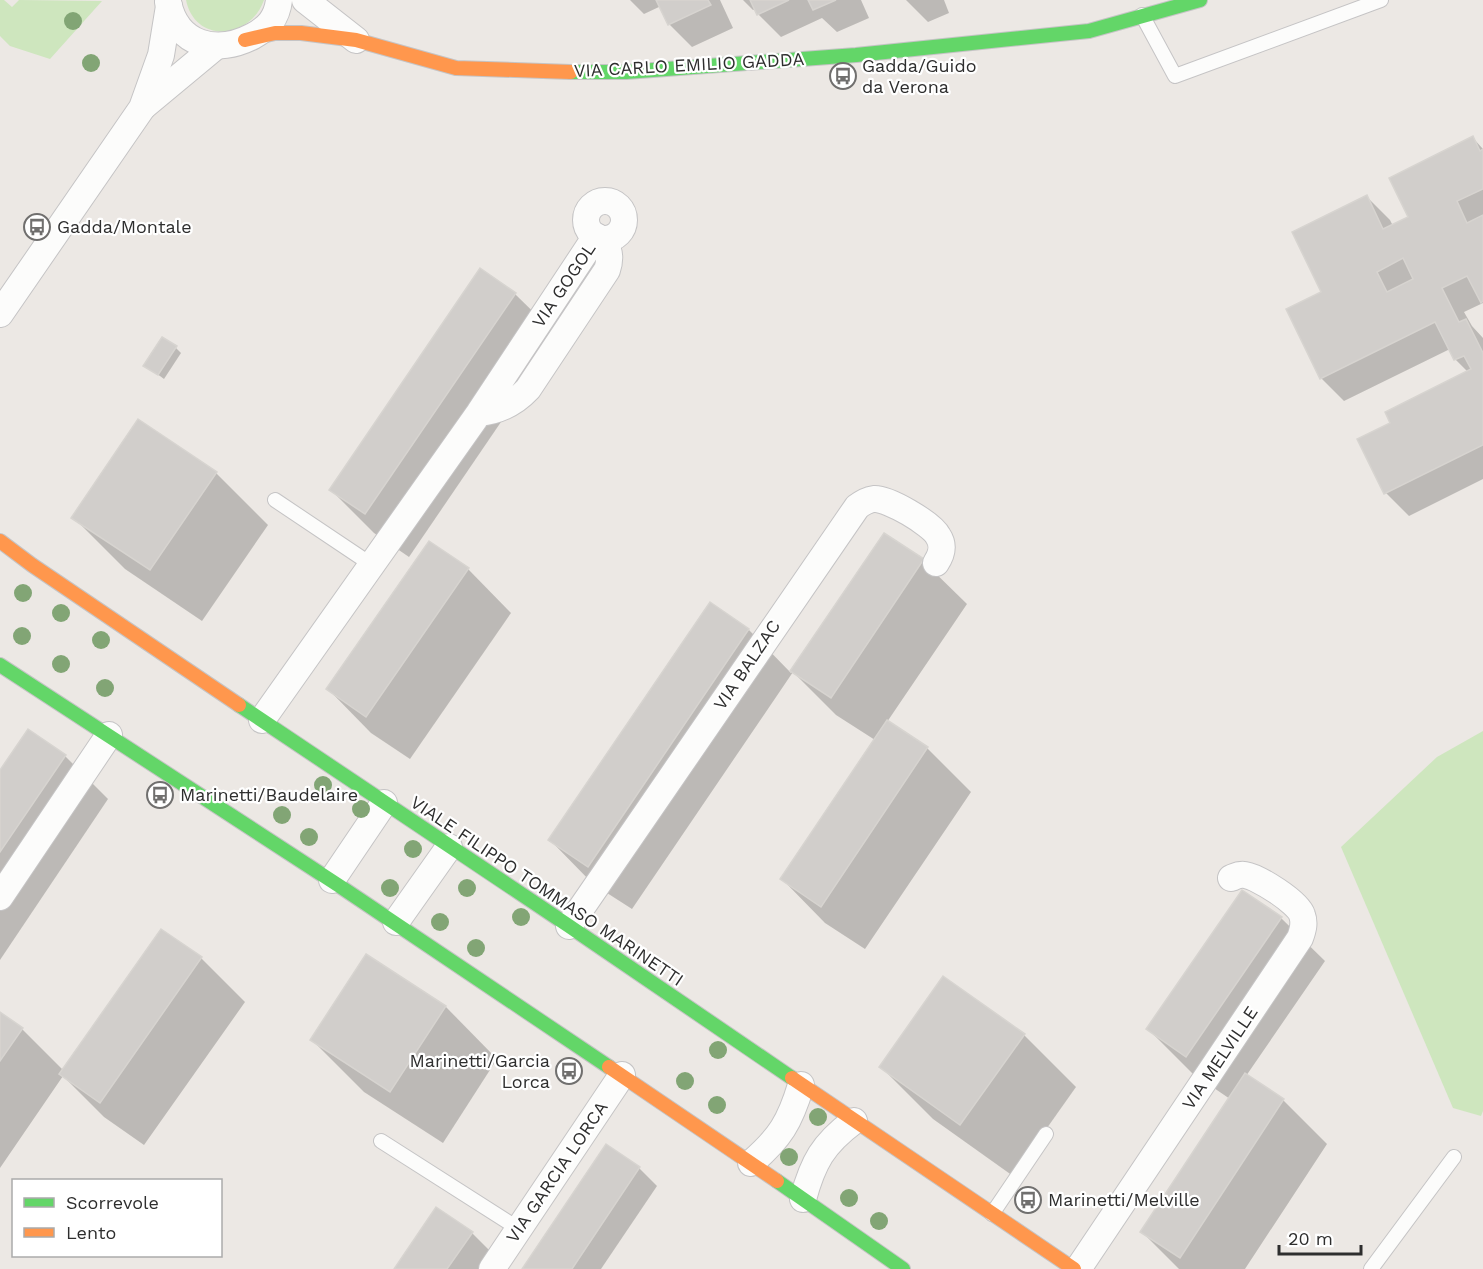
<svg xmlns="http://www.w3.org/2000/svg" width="1483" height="1269" font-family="'Work Sans',sans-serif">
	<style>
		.green { fill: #cee6be }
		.shadow { fill: #0003 }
		.building { fill: #d1cecb; stroke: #d7d4d0; stroke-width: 1.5; fill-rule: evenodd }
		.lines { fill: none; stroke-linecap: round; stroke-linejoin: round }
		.lane-casing { stroke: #c5c4c5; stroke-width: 16 }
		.street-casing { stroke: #c5c4c5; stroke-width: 28 }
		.fast-casing { stroke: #c5c4c5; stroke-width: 16 }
		.slow-casing { stroke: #c5c4c5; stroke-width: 16 }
		.lane { stroke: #fcfcfb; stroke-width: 14 }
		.street { stroke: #fcfcfb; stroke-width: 26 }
		.fast { stroke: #63d668; stroke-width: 14 }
		.slow { stroke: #ff974d; stroke-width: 14 }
		.tree { fill: #82a575 }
		.labels { text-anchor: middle; stroke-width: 4.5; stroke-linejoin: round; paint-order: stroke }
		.street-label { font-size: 18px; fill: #2e2e2e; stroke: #fff }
		.poi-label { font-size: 18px; fill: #2e2e2e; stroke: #fff; text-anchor: start }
	</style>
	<rect width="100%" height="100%" fill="#ece8e4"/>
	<g class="green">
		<polygon points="0,0 4,0 12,7 19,0 102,1 50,59 10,46 0,36"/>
		<path d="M186,0H264C250,40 195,44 186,0Z"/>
		<polygon points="1483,731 1483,1111 1481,1116 1453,1108 1341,847 1437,757"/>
	</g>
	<g class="shadow">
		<polygon points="630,0 720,0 733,28 692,47 669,24 661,6 644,14"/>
		<polygon points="743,0 861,0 869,18 837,32 822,18 781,37 758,14 756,9 753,10"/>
		<polygon points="906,0 944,0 949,13 928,22"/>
		<polygon points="1473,138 1483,149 1483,303 1464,312 1472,326 1483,338 1483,479 1409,516 1386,493 1392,423 1468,372 1455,359 1450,349 1344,401 1321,378 1323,292 1367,197 1390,220 1393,226 1410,217"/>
		<polygon points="515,294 559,337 409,557 374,533 331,490"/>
		<polygon points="176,348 181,353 164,379 145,365"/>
		<polygon points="216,473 268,525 202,621 125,569 73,517"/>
		<polygon points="885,535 923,561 967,604 887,722 927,748 971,792 865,949 825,923 782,879 875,740 836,715 793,672 632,909 593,884 550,840 749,630 791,673"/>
		<polygon points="468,569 511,613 410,759 371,733 328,689"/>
		<polygon points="65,756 108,799 0,960 0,773"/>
		<polygon points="1281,918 1325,961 1246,1076 1283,1100 1327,1144 1245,1269 1179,1269 1142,1232 1230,1099 1192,1073 1148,1029"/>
		<polygon points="161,931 201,958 245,1002 144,1145 104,1117 63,1076 0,1168 0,1014 22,1029 63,1070"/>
		<polygon points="366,956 446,1007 497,1059 443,1143 364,1092 312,1040"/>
		<polygon points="1024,1035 1076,1087 1013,1176 933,1119 881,1067"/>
		<polygon points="606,1146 639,1168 657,1186 601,1269 524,1269"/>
		<polygon points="472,1233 508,1269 396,1269"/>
	</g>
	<g class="building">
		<polygon points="656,0 708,0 711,5 668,25"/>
		<polygon points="750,0 789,0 757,15"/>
		<polygon points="808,0 836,0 813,10"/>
		<path d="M1473,136L1480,151L1483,149V189L1457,201L1467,223L1483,215V301L1481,303L1467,276L1442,288L1459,322L1466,319L1483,353V445L1384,494L1357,439L1390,423L1385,412L1471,369L1464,356L1454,360L1435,322L1320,379L1286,309L1321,292L1292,232L1367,195L1383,229L1408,217L1389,178ZM1403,258L1413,279L1387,292L1377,272Z"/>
		<polygon points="480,268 516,293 365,514 329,490"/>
		<polygon points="162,337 177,346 158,375 143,366"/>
		<polygon points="138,419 217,472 150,570 71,518"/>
		<polygon points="884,533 924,559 831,698 790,671"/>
		<polygon points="429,541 469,568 366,717 326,689"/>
		<polygon points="710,602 749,629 588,867 548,840"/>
		<polygon points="887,720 928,747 821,907 780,879"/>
		<polygon points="28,729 66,755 0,852 0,770"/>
		<polygon points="1242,890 1282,917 1186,1057 1146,1029"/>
		<polygon points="161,929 202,957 100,1103 59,1074"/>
		<polygon points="366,954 446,1006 390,1092 310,1040"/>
		<polygon points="943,976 1025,1034 960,1125 879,1067"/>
		<polygon points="0,1012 23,1028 0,1061"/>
		<polygon points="1245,1073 1284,1099 1180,1258 1140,1232"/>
		<polygon points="606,1144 640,1167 572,1269 522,1269"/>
		<polygon points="436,1207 473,1232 447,1269 394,1269"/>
	</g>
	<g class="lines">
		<defs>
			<g id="lane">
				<polyline points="1142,15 1175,76 1381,0"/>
				<polyline points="275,500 372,565"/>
				<polyline points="381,1141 519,1229"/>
				<polyline points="992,1214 1046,1134"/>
				<polyline points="1371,1269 1454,1157"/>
			</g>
			<g id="street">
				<polyline points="305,0 356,40"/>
				<path d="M168,2C177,46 217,55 253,36C268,28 277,18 279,0"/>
				<polyline points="144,106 215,47"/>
				<circle cx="605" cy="220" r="19"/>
				<polyline points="0,314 142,108 161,55 169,6"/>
				<path d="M262,720L479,413L596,236C609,246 612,255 607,270L528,389C514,404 499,411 479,413"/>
				<polyline points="332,880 384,803"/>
				<polyline points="0,897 109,735"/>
				<polyline points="396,922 449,847"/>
				<path d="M569,926L857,507C862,503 867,500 874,499C888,498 932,524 938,536C944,545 942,554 936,563"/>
				<path d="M751,1163C780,1138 790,1122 801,1085"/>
				<path d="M803,1199C813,1162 823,1144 854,1121"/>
				<polyline points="492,1269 622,1075"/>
				<path d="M1078,1269L1300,938C1303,930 1305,923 1302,915C1298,902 1258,877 1245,875C1239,874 1236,876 1231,878"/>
			</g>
			<g id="fast">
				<polyline points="571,72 626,72 856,55 1089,31 1200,0"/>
				<polyline points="0,665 341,887 609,1067"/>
				<polyline points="239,705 569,926 792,1078"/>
				<polyline points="777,1181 903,1269"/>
			</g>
			<g id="slow">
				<polyline points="245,40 275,33 301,33 356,40 456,68 571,72"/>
				<polyline points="0,541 32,565 239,705"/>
				<polyline points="609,1067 777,1181"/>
				<polyline points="792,1078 1074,1269"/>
			</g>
		</defs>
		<use href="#lane" class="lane-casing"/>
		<use href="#street" class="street-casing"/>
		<use href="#fast" class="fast-casing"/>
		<use href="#slow" class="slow-casing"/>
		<use href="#lane" class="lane"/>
		<use href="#street" class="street"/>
		<use href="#fast" class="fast"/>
		<use href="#slow" class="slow"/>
	</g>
	<g class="tree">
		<circle cx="73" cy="21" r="9"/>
		<circle cx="91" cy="63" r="9"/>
		<circle cx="23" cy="593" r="9"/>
		<circle cx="61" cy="613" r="9"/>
		<circle cx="22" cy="636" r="9"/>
		<circle cx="101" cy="640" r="9"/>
		<circle cx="61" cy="664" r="9"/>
		<circle cx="105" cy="688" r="9"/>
		<circle cx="323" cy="785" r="9"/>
		<circle cx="361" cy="809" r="9"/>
		<circle cx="282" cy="815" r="9"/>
		<circle cx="309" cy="837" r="9"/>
		<circle cx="413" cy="849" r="9"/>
		<circle cx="390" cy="888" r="9"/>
		<circle cx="467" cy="888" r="9"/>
		<circle cx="521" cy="917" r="9"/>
		<circle cx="440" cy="922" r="9"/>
		<circle cx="476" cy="948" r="9"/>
		<circle cx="718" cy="1050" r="9"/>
		<circle cx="685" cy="1081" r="9"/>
		<circle cx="717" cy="1105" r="9"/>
		<circle cx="818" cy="1117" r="9"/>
		<circle cx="789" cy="1157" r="9"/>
		<circle cx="849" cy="1198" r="9"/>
		<circle cx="879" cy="1221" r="9"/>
	</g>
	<defs>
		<symbol id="bus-ring" viewBox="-11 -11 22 22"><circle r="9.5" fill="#fff" stroke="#706f6e" stroke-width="1.5"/><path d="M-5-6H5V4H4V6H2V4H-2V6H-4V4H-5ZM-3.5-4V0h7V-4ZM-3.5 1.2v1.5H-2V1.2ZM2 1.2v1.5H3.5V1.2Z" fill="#706f6e"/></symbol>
	</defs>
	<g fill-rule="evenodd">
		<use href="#bus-ring" x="828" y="61" width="30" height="30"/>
		<use href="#bus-ring" x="22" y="212" width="30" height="30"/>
		<use href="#bus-ring" x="145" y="780" width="30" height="30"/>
		<use href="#bus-ring" x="554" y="1056" width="30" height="30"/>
		<use href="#bus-ring" x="1013" y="1185" width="30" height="30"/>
	</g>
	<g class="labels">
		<g class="street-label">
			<text transform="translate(689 65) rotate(-3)" y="6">VIA CARLO EMILIO GADDA</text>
			<text transform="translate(564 285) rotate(-56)" y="6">VIA GOGOL</text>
			<text transform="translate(747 665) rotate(-56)" y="6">VIA BALZAC</text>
			<text transform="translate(547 891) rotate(34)" y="6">VIALE FILIPPO TOMMASO MARINETTI</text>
			<text transform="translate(1220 1058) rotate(-56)" y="6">VIA MELVILLE</text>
			<text transform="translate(557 1172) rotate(-56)" y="6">VIA GARCIA LORCA</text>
		</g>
		<g class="poi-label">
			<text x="862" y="72">Gadda/Guido<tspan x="862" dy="21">da Verona</tspan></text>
			<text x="57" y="233">Gadda/Montale</text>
			<text x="180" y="801">Marinetti/Baudelaire</text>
			<text x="550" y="1067" text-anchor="end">Marinetti/Garcia<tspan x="550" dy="21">Lorca</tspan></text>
			<text x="1048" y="1206">Marinetti/Melville</text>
		</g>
	</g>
	<rect x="12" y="1179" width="210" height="78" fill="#ffffff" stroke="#ababab" stroke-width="1.5"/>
	<rect x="24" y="1198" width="30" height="9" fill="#63d668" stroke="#ababab" stroke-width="1.5"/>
	<text x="66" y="1209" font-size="18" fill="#2e2e2e">Scorrevole</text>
	<rect x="24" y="1228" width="30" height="9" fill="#ff974d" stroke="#ababab" stroke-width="1.5"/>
	<text x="66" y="1239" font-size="18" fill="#2e2e2e">Lento</text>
	<path d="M1279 1245v9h82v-9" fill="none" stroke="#2e2e2e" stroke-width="3"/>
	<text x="1288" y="1245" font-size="18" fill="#2e2e2e" stroke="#ffffff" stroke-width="4.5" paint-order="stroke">20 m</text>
</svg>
